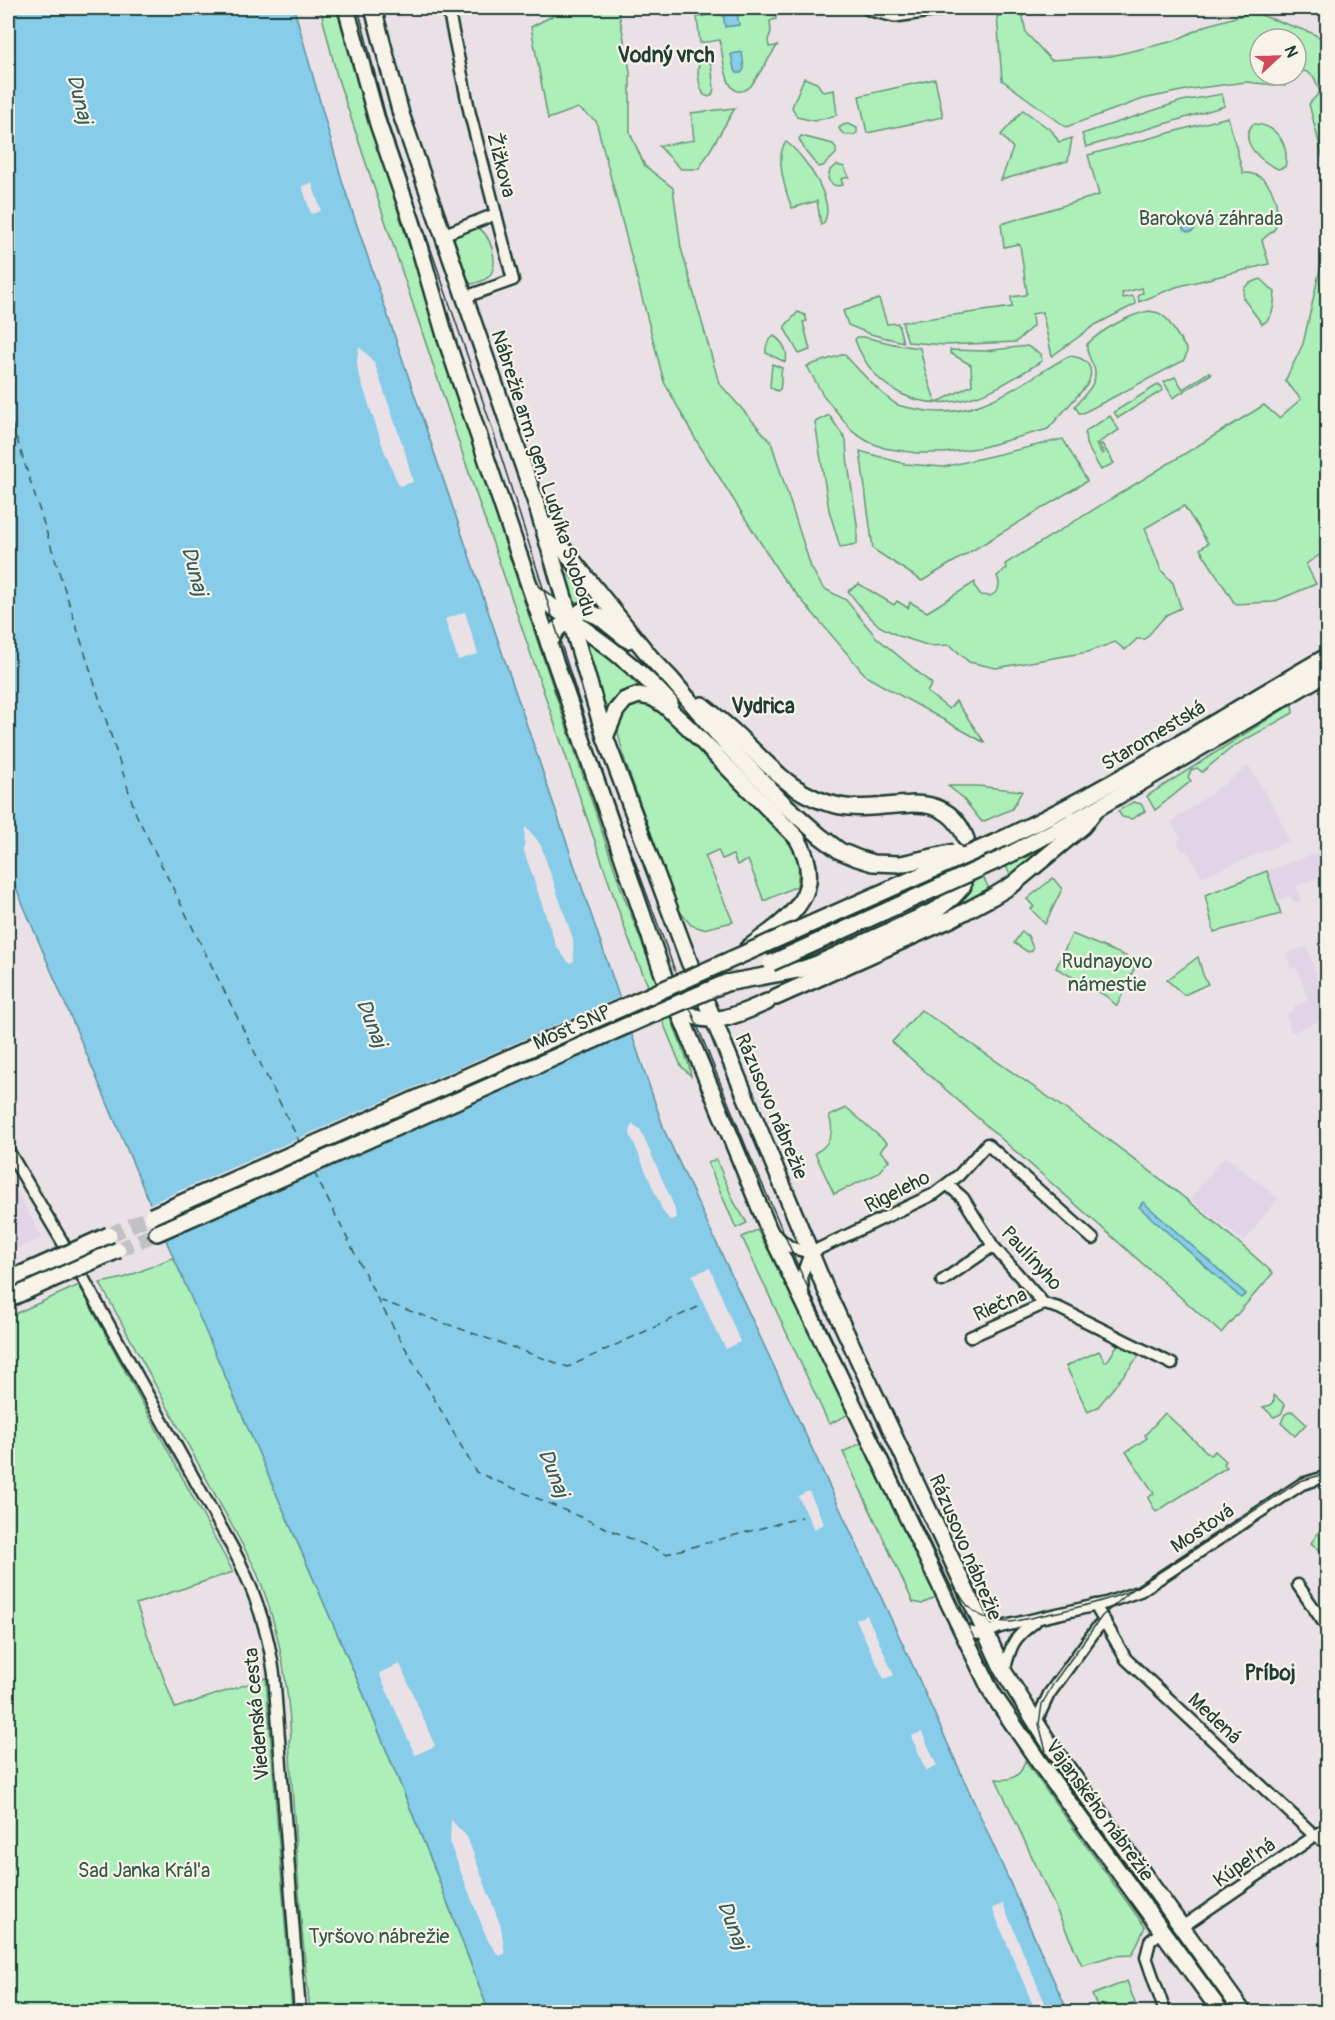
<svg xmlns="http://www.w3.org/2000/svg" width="1335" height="2020" font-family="Pangolin,sans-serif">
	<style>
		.built { fill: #e1d4e7 }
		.green { fill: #acefb9; stroke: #669676; stroke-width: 1.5 }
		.water { fill: #87cce8; stroke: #5d93a0; stroke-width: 1.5 }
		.pier { fill: #eae1e7 }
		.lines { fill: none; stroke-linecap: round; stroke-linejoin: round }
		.ferry { stroke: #345a58; stroke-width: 1.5; stroke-dasharray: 8 6; stroke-linecap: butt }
		.secondary-tunnel { stroke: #c1c0c3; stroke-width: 15; stroke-dasharray: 15 8; stroke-linecap: butt }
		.street-casing { stroke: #1f3d34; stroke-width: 15 }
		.secondary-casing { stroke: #1f3d34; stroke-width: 20 }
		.street { stroke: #f7f3e8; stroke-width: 10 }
		.secondary { stroke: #f7f3e8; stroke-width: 15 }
		.tram { stroke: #1f3d34; stroke-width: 1.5 }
		.secondary-bridge-casing { stroke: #1f3d34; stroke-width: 20; stroke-linecap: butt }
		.secondary-bridge { stroke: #f7f3e8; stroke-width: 15 }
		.labels { text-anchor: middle; stroke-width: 4.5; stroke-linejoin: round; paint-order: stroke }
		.street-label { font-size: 20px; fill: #1f3d34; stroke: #f7f3e8 }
		.park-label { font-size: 20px; fill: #345848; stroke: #f7f3e8 }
		.neighbourhood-label { font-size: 21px; font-weight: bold; fill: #1f3d34; stroke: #f7f3e8 }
		.water-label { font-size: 21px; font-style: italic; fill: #345a58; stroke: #f7f3e8 }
	</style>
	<rect width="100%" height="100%" fill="#eae1e7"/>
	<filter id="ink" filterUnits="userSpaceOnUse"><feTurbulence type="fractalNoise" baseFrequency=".0167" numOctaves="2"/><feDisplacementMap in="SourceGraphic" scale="12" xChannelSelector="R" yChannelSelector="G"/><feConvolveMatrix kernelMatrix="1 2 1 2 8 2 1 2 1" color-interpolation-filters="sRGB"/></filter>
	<g filter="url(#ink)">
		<g class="built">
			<polygon points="1249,766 1279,816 1289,841 1202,877 1187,850 1182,852 1177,841 1181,839 1171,822"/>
			<polygon points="1321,851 1327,864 1327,874 1296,886 1301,901 1293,903 1291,896 1276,900 1267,871"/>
			<polygon points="1307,946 1327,1011 1327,1018 1291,1033 1286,1014 1294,1010 1293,1006 1308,1000 1297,968 1291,969 1287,953"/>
			<polygon points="1225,1156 1278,1198 1244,1242 1190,1199"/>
			<polygon points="8,1175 42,1237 8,1253"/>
		</g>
		<g class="green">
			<polygon points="320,8 338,8 400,218 527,610 623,894 689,1065 691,1076 681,1066 627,935 476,494 337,76"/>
			<polygon points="560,8 618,8 630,71 630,133 645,166 673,188 681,248 719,383 771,442 811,567 823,588 846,600 876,637 932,684 927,692 949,709 956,701 985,743 867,677 782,577 696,440 664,382 596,121 578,108 548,119 531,27 560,12"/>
			<path d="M757,8H767L775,14L776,19L770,21L771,32L768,40L769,47L777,46L751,86C725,108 723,55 720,40L700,43L697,17Z"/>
			<polygon points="1022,12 1026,33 1051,60 1111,56 1174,41 1205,26 1252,12 1312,33 1327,42 1327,174 1309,104 1320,92 1314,77 1305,71 1296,73 1296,39 1260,39 1260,75 1293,75 1285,86 1246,82 1191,89 1143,99 1066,127 1002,80 997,16"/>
			<path d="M705,59L711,64L714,89L712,95L709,97L704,95C699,87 696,69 700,61Z"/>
			<polygon points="804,78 817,83 823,92 834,90 837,115 814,121 797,117 792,107"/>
			<polygon points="935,79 943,117 867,133 859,96"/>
			<polygon points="1222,94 1225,106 1086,147 1082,134 1182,101"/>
			<polygon points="735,108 699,169 681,169 659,146 694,140 691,113"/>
			<polygon points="1023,110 1052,131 1059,142 1072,138 1068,161 1001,180 1013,148 1001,135"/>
			<path d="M1228,117L1243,173C1273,172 1281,206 1275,229L1262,240L1269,264L1176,287L1139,302L1138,294L1143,293L1142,288L1122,293L1123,298L1133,296L1136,304L1095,325L1052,356L1042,312L1032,314L1033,326L1016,342L945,345L908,342L902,322L1012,307L1011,297L1025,295L1027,293L1020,245L1018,244L1004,247L1001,224L1099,195L1088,155Z"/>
			<path d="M848,124L857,128V133C851,137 842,136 839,128L843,125Z"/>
			<path d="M1253,124C1276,124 1290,144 1285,167L1278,169C1262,162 1237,142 1253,124Z"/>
			<polygon points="801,136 833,144 836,148 836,154 823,166 818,167 806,152 799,139"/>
			<path d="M786,142C804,154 838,203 823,224L821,225L817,201L792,208C786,193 774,156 786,142Z"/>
			<path d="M837,165L844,167L849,177L841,179L843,185C836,187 831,185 828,179L830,170Z"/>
			<path d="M476,227C491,233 499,263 490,275C486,281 478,282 472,284L469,282L453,235Z"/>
			<path d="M1327,238L1328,531L1324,534L1327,550L1306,564L1316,584L1273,602L1235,604L1200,549L1208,543L1184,506L1145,528L1161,570L1173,583L1181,608L1166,615L1145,639H1137L1125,650L1115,642L1088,652L996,668L969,662L950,645L930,646L899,636L879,626L864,611L848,591L859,584L894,605L897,601L908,608L910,602L927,612L975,582V587L981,595L990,596C999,592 1001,585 997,576L1007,568L1005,564L1264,405L1279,418L1301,399L1285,381L1303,344Z"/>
			<path d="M1261,279L1275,292C1274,304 1274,318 1262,324L1243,298L1244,288L1250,283Z"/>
			<polygon points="879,299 887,324 898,323 903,342 870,334 848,325 843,311"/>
			<path d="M1149,311L1159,313L1167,319L1187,350L1186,356L1183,361L1083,413H1079L1075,406C1086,393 1102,380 1092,363C1089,356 1086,352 1087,344C1102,330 1128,315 1149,311Z"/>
			<polygon points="798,312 805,315 807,321 803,322 810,350 799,354 785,329 785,326"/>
			<path d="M774,336C782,341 790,353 785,362L766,353C765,345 768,340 774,336Z"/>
			<path d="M857,337H864L898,345L920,348L926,374L936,403L972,385L971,365L950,353V350L985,351L1027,346L1041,354L1042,361C1020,374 998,390 973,397C920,414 874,391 855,340Z"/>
			<path d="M844,354C854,365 885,399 898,405C903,407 910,408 916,409C974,424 1021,382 1069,356C1087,357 1096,368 1087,385L1048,429L983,447L945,453H916L884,448L867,441L853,432L823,395L807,366Z"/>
			<path d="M772,364L782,368C780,375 782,382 780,389L777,391L770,387Z"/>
			<polygon points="1209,372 1211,374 1173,398 1164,382 1175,377 1183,389"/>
			<polygon points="1159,384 1163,390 1118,418 1114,412"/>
			<polygon points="829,415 846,440 847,457 857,524 857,544 840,547 829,510 815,422"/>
			<polygon points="1110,416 1119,430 1096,444 1102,454 1104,453 1099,445 1102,444 1114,463 1101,470 1086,444 1085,434 1087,430"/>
			<polygon points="1063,439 1087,481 922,581 873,549 860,451 905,464 944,467"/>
			<polygon points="561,566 593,602 592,603 573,602"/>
			<polygon points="588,639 602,649 639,687 620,692 605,709 584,643"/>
			<path d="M645,701L669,716L784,831C798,854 801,858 797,886L764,901L748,860L737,865L733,855L722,859L718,850L705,856L733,922L703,929L691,925L678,909L625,761L618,733L621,718L630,706Z"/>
			<polygon points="1292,704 1293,713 1234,746 1202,772 1197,768 1191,770 1188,777 1191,781 1155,810 1147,796"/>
			<polygon points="948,786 978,786 1022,791 1012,809 982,822 961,796"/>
			<polygon points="1133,802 1141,804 1145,811 1132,819 1122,817 1118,811"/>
			<polygon points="1046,848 1011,877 1006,866"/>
			<polygon points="979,868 989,889 942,915 967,894"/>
			<polygon points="1267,871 1281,914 1214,932 1205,895"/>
			<polygon points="1053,878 1062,889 1045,924 1031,909 1034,907 1027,899"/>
			<polygon points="1022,931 1028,936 1033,948 1032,951 1028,952 1014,943"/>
			<polygon points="1072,934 1128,957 1134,969 1117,1006 1106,996 1056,968"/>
			<polygon points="1198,957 1203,975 1208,984 1184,995 1167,980"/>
			<path d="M921,1010C1042,1092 1165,1174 1273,1273L1221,1333L892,1042Z"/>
			<path d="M847,1108L887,1143L880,1151L889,1160L877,1174L834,1194L815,1153C830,1145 835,1132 829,1116Z"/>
			<polygon points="716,1159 734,1202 747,1223 736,1228 708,1163"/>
			<polygon points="757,1230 806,1316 852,1413 829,1424 742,1237"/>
			<path d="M174,1257L363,1693L432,1862L489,2012H310L301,1921L289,1740L291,1738C288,1679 278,1622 255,1568L100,1283L124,1278Z"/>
			<polygon points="79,1285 233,1572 136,1604 175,1708 266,1678 292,2012 8,2012 8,1317"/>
			<polygon points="1119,1342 1139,1356 1098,1407 1088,1412 1066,1366 1099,1351 1105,1362 1109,1359"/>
			<polygon points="1274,1395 1285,1405 1281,1414 1274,1417 1263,1407 1271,1405 1274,1400"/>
			<polygon points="1292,1411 1306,1424 1295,1436 1281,1423 1285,1414"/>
			<polygon points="1165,1413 1210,1455 1215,1451 1226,1461 1224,1464 1227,1467 1156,1512 1148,1498 1154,1493 1126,1452 1147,1438 1145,1435"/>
			<polygon points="865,1441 938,1596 922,1604 913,1602 843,1452"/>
			<polygon points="1327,1520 1327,1556 1311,1543"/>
			<path d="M1025,1761L1145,1927L1132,1955L1112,1956L1082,1965L996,1779C1012,1781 1021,1776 1025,1761Z"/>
			<polygon points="1127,1981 1135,2003 1112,2012 1100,2012 1092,1995"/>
		</g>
		<g class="water">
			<polygon points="8,8 294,8 343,184 665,1132 913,1666 1068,2012 489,2012 432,1862 363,1693 148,1199 8,869"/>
			<polygon points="737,11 739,25 725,27 723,13"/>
			<polygon points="742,52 744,69 741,73 737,73 734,69 731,54"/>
			<circle cx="1189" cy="225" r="7"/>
			<polygon points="1143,1202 1246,1294 1241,1298 1139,1207"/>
		</g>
		<g class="pier">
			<polygon points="312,183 321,211 311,214 302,186"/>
			<polygon points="359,347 369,356 375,365 405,452 413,482 399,486 384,450 358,372 357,361"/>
			<polygon points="465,612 478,654 458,660 445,619"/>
			<polygon points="525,827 535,837 541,846 573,939 574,961 569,963 556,946 524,851"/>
			<polygon points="622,996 635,1033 163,1241 147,1205"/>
			<polygon points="632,1124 640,1129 674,1206 676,1218 670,1220 663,1212 630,1134"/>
			<polygon points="710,1268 740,1342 726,1349 712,1323 692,1275"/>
			<polygon points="809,1491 824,1524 814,1529 798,1496"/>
			<polygon points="867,1615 894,1675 884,1679 856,1619"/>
			<polygon points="400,1664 435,1746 415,1755 379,1673"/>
			<polygon points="922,1732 937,1766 926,1771 911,1736"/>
			<polygon points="451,1820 467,1837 501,1927 505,1954 499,1956 488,1941 450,1844"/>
			<polygon points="1003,1904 1028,1964 1049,2012 1036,2012 992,1908"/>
		</g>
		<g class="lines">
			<g class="ferry">
				<polyline points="8,411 136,814 300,1143"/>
				<polyline points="314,1172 378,1300 476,1472 666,1554 802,1517"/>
				<polyline points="379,1300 568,1367 698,1307"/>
			</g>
			<g class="secondary-tunnel">
				<polyline points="109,1235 152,1216"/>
				<polyline points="118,1250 157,1233"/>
			</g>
			<defs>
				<g id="street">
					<polyline points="448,8 470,114 513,280 465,297"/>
					<polyline points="442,235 496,214"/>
					<polyline points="8,1150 63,1243"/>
					<polyline points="948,1185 963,1198 993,1246 1044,1304 1059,1308 1172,1364"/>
					<polyline points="772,1232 790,1247 810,1253"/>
					<polyline points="810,1253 934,1194 959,1175 987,1144 1093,1239"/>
					<path d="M82,1276L233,1549C254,1588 268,1630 274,1674L300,2012"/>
					<polyline points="942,1281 993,1246"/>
					<polyline points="803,1293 802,1275 810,1253"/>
					<polyline points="970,1337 1044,1304"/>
					<polyline points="1298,1585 1328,1629"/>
					<polyline points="1095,1605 1126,1659 1316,1837 1328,1843"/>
					<path d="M960,1626C974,1638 985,1634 1000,1627L1106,1603L1140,1591L1302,1484L1325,1477"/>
					<path d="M1004,1672C1011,1645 1012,1639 1035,1622"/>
					<polyline points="1035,1724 1049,1694 1097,1628 1105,1621"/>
					<polyline points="1182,1927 1328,1827"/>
					<polyline points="1162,1931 1150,1941 1146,1957 1165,2012"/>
				</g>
				<g id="secondary">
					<polyline points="346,8 378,124 412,222 446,339 549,644 664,977"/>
					<polyline points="373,8 401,114 536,503 605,737 690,964"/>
					<polyline points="871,8 895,14 937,8"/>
					<polyline points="548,526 557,541 651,658 672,680 725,743 784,804 820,836 840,851 857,858 873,863 901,864"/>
					<path d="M532,592C580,627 630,658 670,703"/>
					<polyline points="549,644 557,629 583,610 598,616 628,640"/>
					<path d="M702,705C714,715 726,724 737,735C770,766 793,797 840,806C885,815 944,781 966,839"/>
					<path d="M605,737L616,711L625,700L639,695L653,698L664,705L688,727L797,838C829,893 789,919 748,948"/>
					<path d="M996,842C1112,789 1217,719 1328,656"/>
					<polyline points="1003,858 1096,809 1328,672"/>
					<polyline points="726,983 803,969 817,964 938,909 953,897 963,886"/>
					<polyline points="776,997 951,919 992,897 1012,885 1083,826 1096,809"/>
					<polyline points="707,1004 826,1290 1004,1672 1049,1743 1243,2012"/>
					<path d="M684,1012C713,1028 740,1014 767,1002"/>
					<polyline points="680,1014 769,1230 992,1693 1039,1762 1221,2012"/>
					<polyline points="157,1233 651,1015"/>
				</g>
			</defs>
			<use href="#street" class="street-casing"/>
			<use href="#secondary" class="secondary-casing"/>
			<use href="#street" class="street"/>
			<use href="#secondary" class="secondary"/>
			<g class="tram">
				<polyline points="358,8 387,121 490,422 601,769 675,971"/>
				<polyline points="691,1010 747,1149 802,1275 958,1607 1005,1697 1052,1764 1232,2012"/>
				<path d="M959,1593C970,1615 989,1622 1011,1622C1052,1613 1094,1606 1132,1590"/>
				<polyline points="1046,1751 1039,1724 1042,1704 1055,1681 1102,1616 1132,1590 1300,1481 1328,1473"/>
			</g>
			<defs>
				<g id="secondary-bridge">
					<polyline points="901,864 955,852"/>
					<polyline points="771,963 1003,858"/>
					<polyline points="651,1015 726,983"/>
					<polyline points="152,1216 996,842"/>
					<polyline points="8,1280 109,1235"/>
					<polyline points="8,1299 118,1250"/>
				</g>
			</defs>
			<use href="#secondary-bridge" class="secondary-bridge-casing"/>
			<use href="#secondary-bridge" class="secondary-bridge"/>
		</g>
	</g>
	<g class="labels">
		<g class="street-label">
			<text transform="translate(502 165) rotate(76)" y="7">Žižkova</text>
			<text transform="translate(544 473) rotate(72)" y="7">Nábrežie arm. gen. Ludvíka Svobodu</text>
			<text transform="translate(1153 735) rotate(-31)" y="7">Staromestská</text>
			<text transform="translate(572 1027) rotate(-24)" y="7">Most SNP</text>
			<text transform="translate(772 1106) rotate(67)" y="7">Rázusovo nábrežie</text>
			<text transform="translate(897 1191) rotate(-27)" y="7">Rigeleho</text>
			<text transform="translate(1032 1258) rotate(47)" y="7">Paulínyho</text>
			<text transform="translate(1000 1304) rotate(-24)" y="7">Riečna</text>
			<text transform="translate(1202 1528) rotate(-34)" y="7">Mostová</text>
			<text transform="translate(966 1547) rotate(67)" y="7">Rázusovo nábrežie</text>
			<text transform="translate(256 1714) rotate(-95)" y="7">Viedenská cesta</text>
			<text transform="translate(1215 1718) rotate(43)" y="7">Medená</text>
			<text transform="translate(1100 1810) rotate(54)" y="7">Vajanského nábrežie</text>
			<text transform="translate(1244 1862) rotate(-35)" y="7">Kúpeľná</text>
		</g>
		<g class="park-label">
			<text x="1211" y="225">Baroková záhrada</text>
			<text x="1107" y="968">Rudnayovo<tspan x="1107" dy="23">námestie</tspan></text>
			<text x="144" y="1877">Sad Janka Kráľa</text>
			<text x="379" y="1943">Tyršovo nábrežie</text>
		</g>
		<g class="neighbourhood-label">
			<text x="666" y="62">Vodný vrch</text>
			<text x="763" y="713">Vydrica</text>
			<text x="1270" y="1680">Príboj</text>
		</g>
		<g class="water-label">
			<text transform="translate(80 99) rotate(76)" y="7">Dunaj</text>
			<text transform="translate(195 571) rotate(75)" y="7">Dunaj</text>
			<text transform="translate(372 1023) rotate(68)" y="7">Dunaj</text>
			<text transform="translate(554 1473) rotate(68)" y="7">Dunaj</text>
			<text transform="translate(733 1925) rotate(69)" y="7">Dunaj</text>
		</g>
	</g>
	<rect width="1335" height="2020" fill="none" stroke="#f7f3e8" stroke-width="30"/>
	<rect x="15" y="15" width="1305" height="1990" fill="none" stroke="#1f3d34" stroke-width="2" filter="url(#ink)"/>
	<g transform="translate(1278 57) rotate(68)"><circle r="28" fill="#f7f3e8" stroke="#a1aaa0" stroke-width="1.5"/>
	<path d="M0-4.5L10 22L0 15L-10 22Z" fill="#d1495b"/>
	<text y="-9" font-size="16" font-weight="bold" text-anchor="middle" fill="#1f3d34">N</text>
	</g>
</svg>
